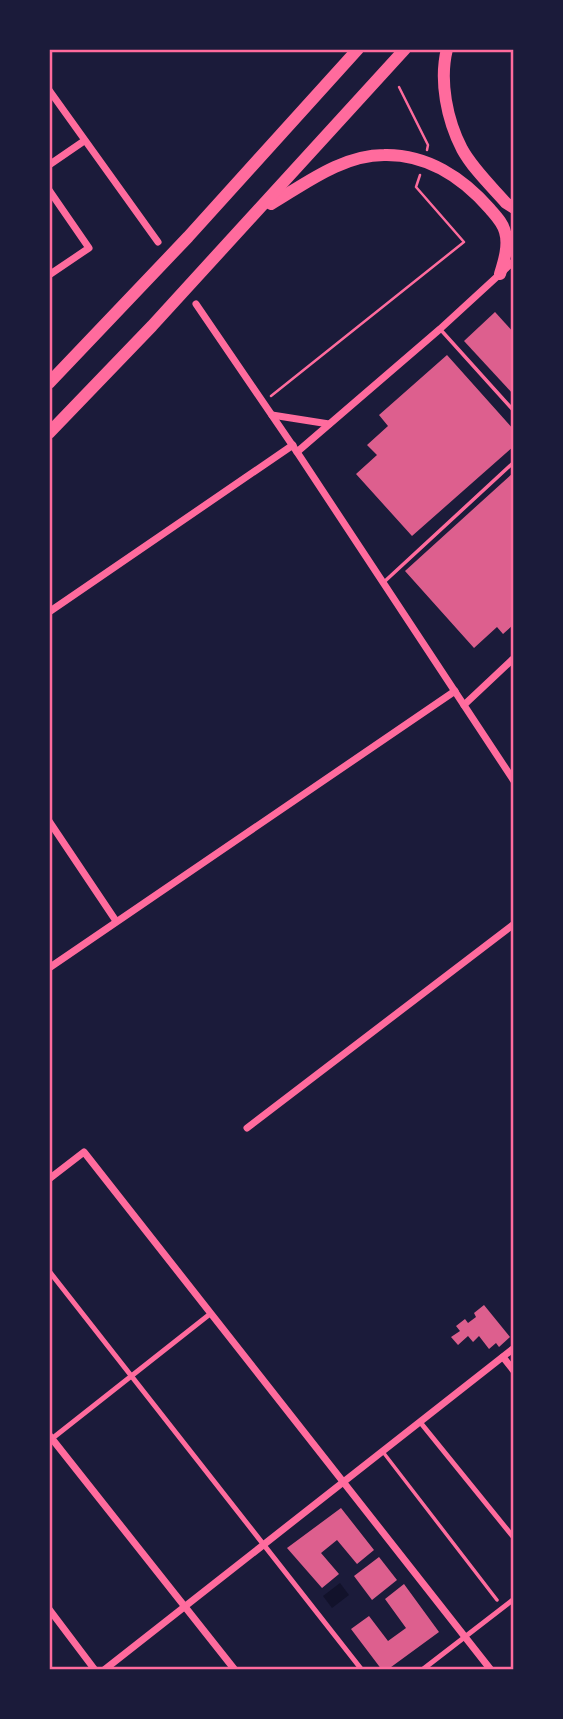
<svg xmlns="http://www.w3.org/2000/svg" width="563" height="1719" font-family="Helvetica,sans-serif">
	<style>
		.water { fill: #12122b }
		.building { fill: #dd5f8e }
		.lines { fill: none; stroke-linecap: round; stroke-linejoin: round }
		.path { stroke: #ff6b9d; stroke-width: 2.5 }
		.service { stroke: #ff6b9d; stroke-width: 3.5 }
		.pedestrian { stroke: #ff6b9d; stroke-width: 5 }
		.minor { stroke: #ff6b9d; stroke-width: 7 }
		.motorway { stroke: #ff6b9d; stroke-width: 12 }
		.neatline { fill: none; stroke: #ff6b9d; stroke-width: 2.5 }
	</style>
	<rect width="100%" height="100%" fill="#1b1b3a"/>
	<polygon class="water" points="340,1583 349,1595 332,1608 323,1596"/>
	<g class="building">
		<polygon points="495,312 514,333 514,395 464,341"/>
		<polygon points="447,355 514,430 514,446 412,536 356,474 377,455 367,445 388,426 379,415"/>
		<polygon points="514,472 514,624 503,634 497,627 474,648 405,571"/>
		<polygon points="484,1305 510,1337 499,1347 496,1343 489,1349 479,1336 473,1342 468,1336 458,1345 451,1337 460,1331 456,1326 465,1319 468,1323 476,1317 474,1313"/>
		<polygon points="341,1508 374,1550 357,1564 337,1540 321,1553 339,1574 322,1588 287,1548"/>
		<polygon points="379,1557 397,1580 372,1600 354,1576"/>
		<polygon points="404,1584 439,1632 387,1670 382,1670 351,1629 369,1616 388,1641 406,1628 385,1599"/>
	</g>
	<g class="lines">
		<g class="path">
			<polyline points="399,87 428,145 427,150"/>
			<polyline points="271,396 464,242 416,187 420,175"/>
		</g>
		<g class="service">
			<polyline points="440,329 514,411"/>
			<polyline points="384,582 514,462"/>
			<polyline points="383,1452 497,1600"/>
		</g>
		<g class="pedestrian">
			<polyline points="49,1271 362,1670"/>
			<polyline points="420,1422 514,1538"/>
			<polyline points="49,1441 210,1314"/>
			<polyline points="422,1670 514,1599"/>
		</g>
		<g class="minor">
			<polyline points="49,90 158,242"/>
			<polyline points="49,165 84,141"/>
			<polyline points="49,190 89,248 49,275"/>
			<polyline points="196,304 297,452 514,781"/>
			<polyline points="272,415 329,424"/>
			<polyline points="297,452 440,329 514,261"/>
			<polyline points="49,612 293,445"/>
			<polyline points="464,705 514,658"/>
			<polyline points="49,821 116,921"/>
			<polyline points="49,968 455,691"/>
			<polyline points="247,1128 514,924"/>
			<polyline points="49,1179 84,1152 491,1670"/>
			<polyline points="503,1357 514,1371"/>
			<polyline points="49,1435 235,1670"/>
			<polyline points="49,1609 95,1670"/>
			<polyline points="104,1670 514,1348"/>
		</g>
		<g class="motorway">
			<path d="M447,49C439,81 447,120 462,149C473,169 491,186 506,203L514,208"/>
			<path d="M271,204C305,184 342,155 384,155C427,154 463,178 490,209C496,216 503,223 505,232C509,245 504,261 500,274"/>
			<polyline points="49,383 188,237 358,49"/>
			<polyline points="49,433 152,326 405,49"/>
		</g>
	</g>
	<rect width="563" height="1719" fill="none" stroke="#1b1b3a" stroke-width="102"/>
	<rect x="51" y="51" width="461" height="1617" class="neatline"/>
</svg>
